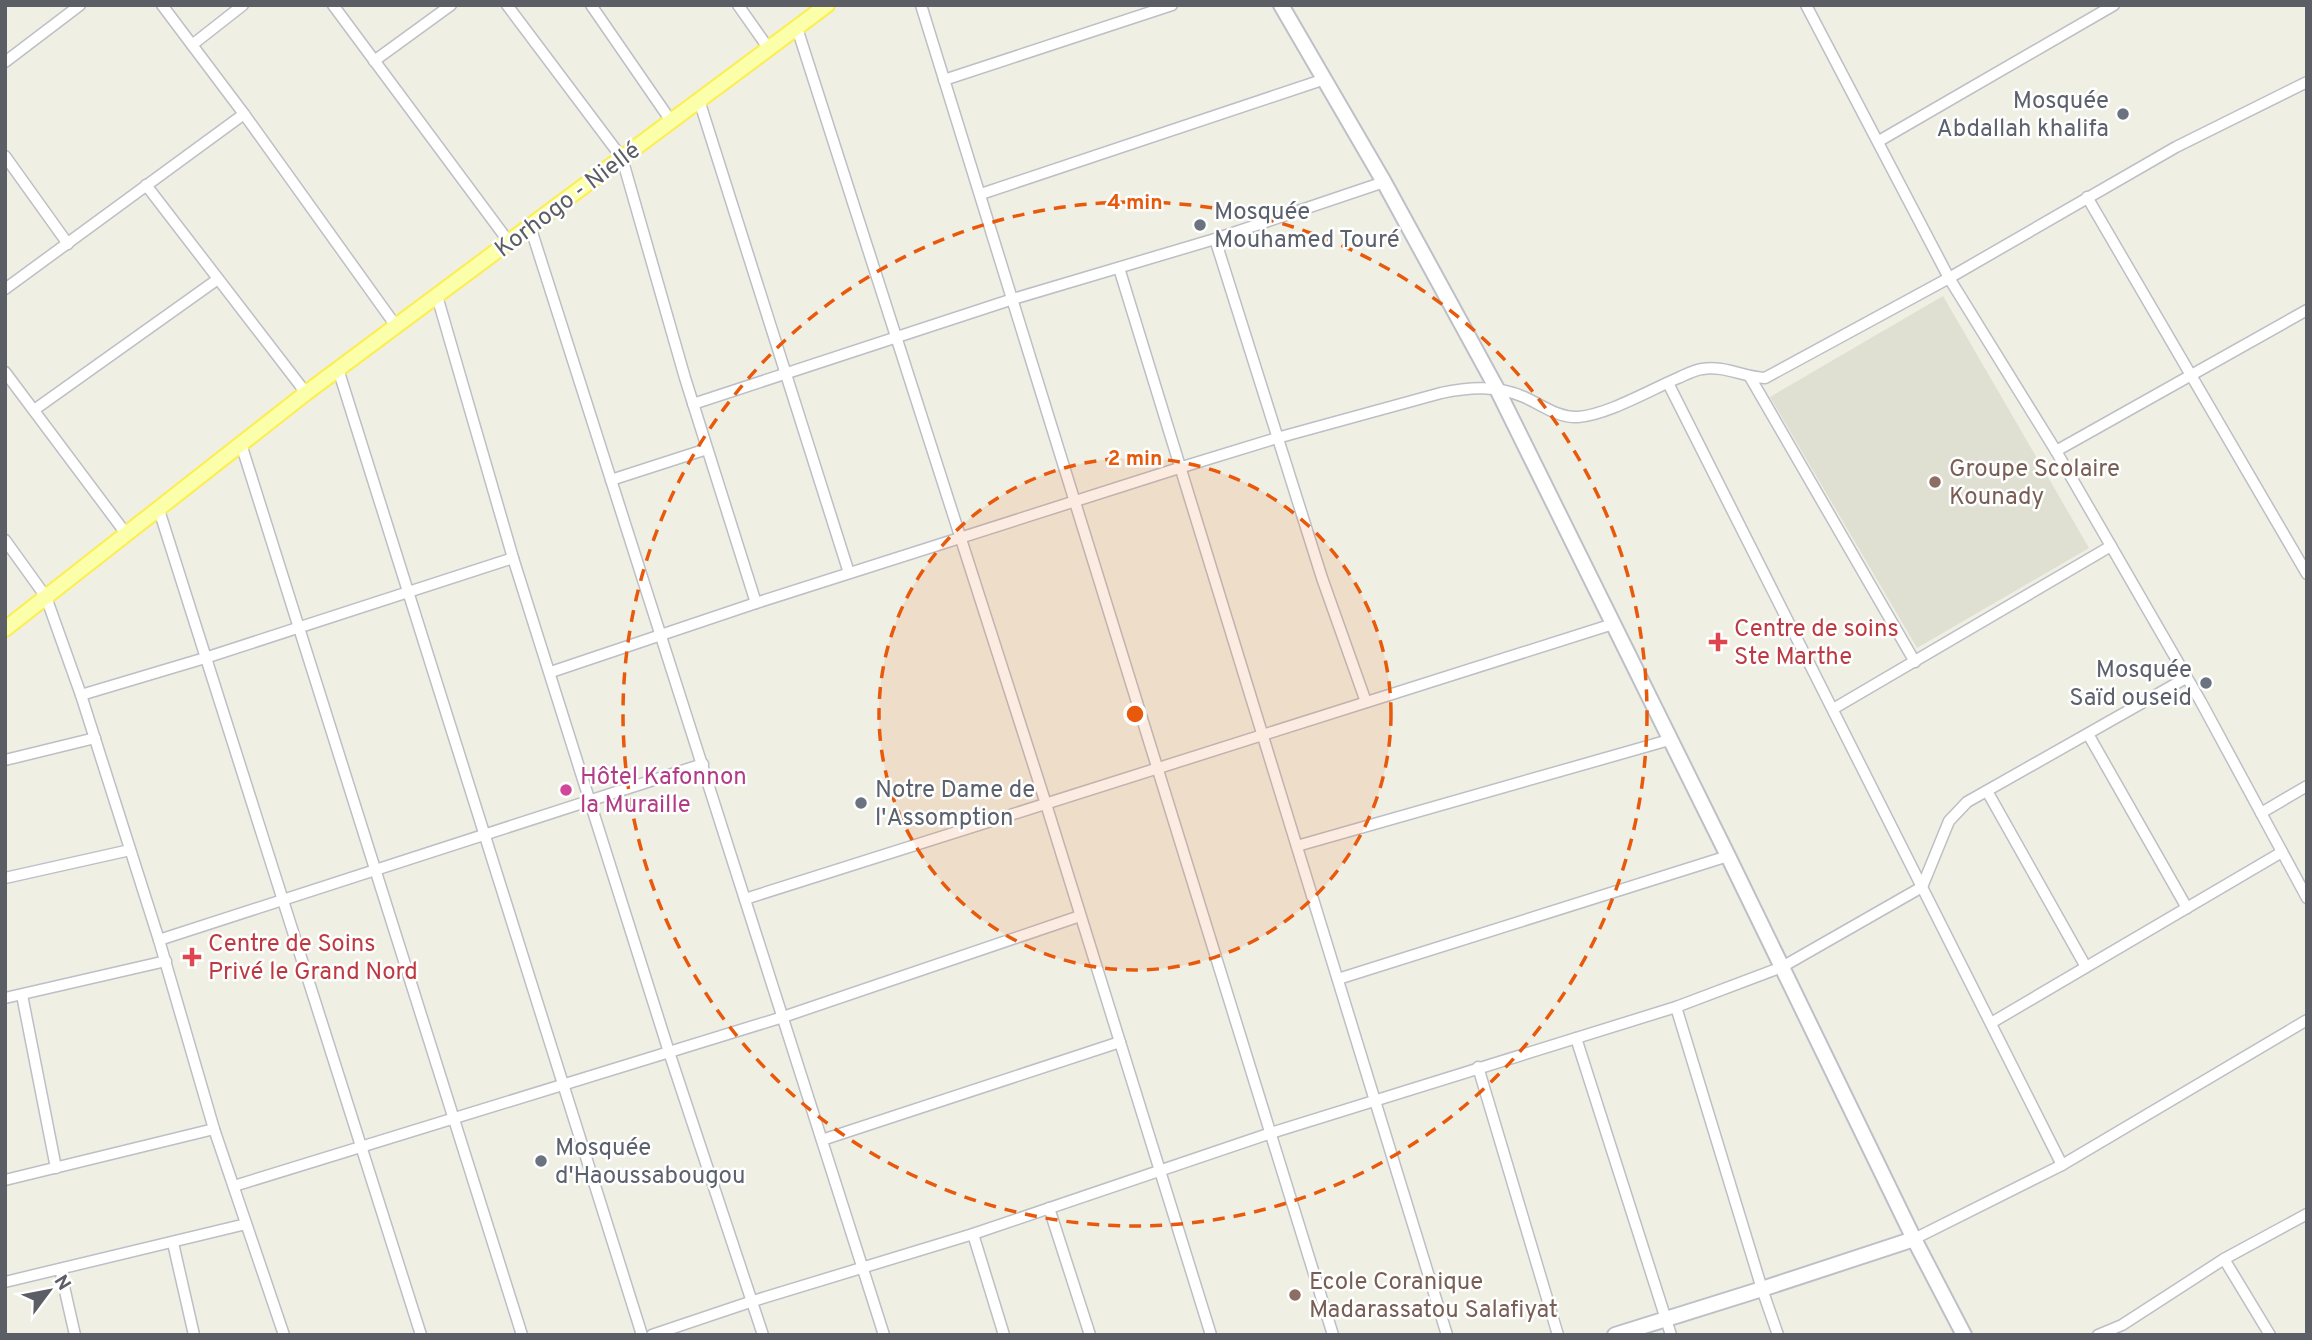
<svg xmlns="http://www.w3.org/2000/svg" width="2312" height="1340" font-family="Overpass,sans-serif">
	<style>
		.education { fill: #dfdfd2 }
		.lines { fill: none; stroke-linecap: round; stroke-linejoin: round }
		.street-casing { stroke: #bdbfc6; stroke-width: 13 }
		.secondary-casing { stroke: #bec0c8; stroke-width: 18 }
		.primary-casing { stroke: #fdee4f; stroke-width: 18 }
		.street { stroke: #fff; stroke-width: 10 }
		.secondary { stroke: #fff; stroke-width: 14 }
		.primary { stroke: #fcffa9; stroke-width: 14 }
		.ring { fill: none; stroke: #e8590c; stroke-width: 3.5; stroke-dasharray: 12 9 }
		.worship-dot { fill: #6b7280; stroke: #fff; stroke-width: 2.5 }
		.education-dot { fill: #8d6e63; stroke: #fff; stroke-width: 2.5 }
		.health-dot { fill: #e0444e; stroke: #fff; stroke-width: 2.5 }
		.hotel-dot { fill: #d1479c; stroke: #fff; stroke-width: 2.5 }
		.labels { text-anchor: middle; stroke-width: 5; stroke-linejoin: round; paint-order: stroke }
		.worship-label { font-size: 24px; fill: #5b616d; stroke: #fff; text-anchor: start }
		.street-label { font-size: 24px; fill: #5b5e65; stroke: #fff }
		.education-label { font-size: 24px; fill: #785e54; stroke: #fff; text-anchor: start }
		.health-label { font-size: 24px; fill: #be3a42; stroke: #fff; text-anchor: start }
		.hotel-label { font-size: 24px; fill: #b23c85; stroke: #fff; text-anchor: start }
		.centre { fill: #e8590c; stroke: #fff; stroke-width: 3.5 }
		.ring-label { font-size: 21px; text-anchor: middle; font-weight: bold; fill: #e8590c; stroke: #fff; stroke-width: 5; stroke-linejoin: round; paint-order: stroke }
	</style>
	<rect width="100%" height="100%" fill="#efefe3"/>
	<polygon class="education" points="1943,296 2089,548 1917,648 1770,397"/>
	<g class="lines">
		<defs>
			<g id="street">
				<polyline points="162,5 244,114 396,326"/>
				<polyline points="333,5 509,242"/>
				<polyline points="507,5 622,158 685,378 756,603"/>
				<polyline points="591,5 671,121"/>
				<polyline points="738,5 769,49"/>
				<polyline points="921,5 1333,1335"/>
				<polyline points="1806,5 1949,278 2056,451 2111,546 2201,702 2307,898"/>
				<polyline points="797,28 1046,804 1211,1335"/>
				<polyline points="192,45 243,5"/>
				<polyline points="374,61 451,5"/>
				<polyline points="5,62 80,5"/>
				<polyline points="944,80 1172,5"/>
				<polyline points="699,100 849,573"/>
				<polyline points="1879,141 2114,5"/>
				<polyline points="5,156 68,244"/>
				<polyline points="146,185 306,393"/>
				<polyline points="981,194 1325,79"/>
				<polyline points="2087,197 2307,574"/>
				<polyline points="530,226 884,1335"/>
				<polyline points="1215,239 1322,578 1366,702"/>
				<polyline points="1119,268 1447,1335"/>
				<polyline points="5,289 244,114"/>
				<polyline points="437,296 513,558 669,1052 763,1335"/>
				<polyline points="338,369 642,1335"/>
				<polyline points="5,372 127,535"/>
				<polyline points="1750,377 1915,662"/>
				<polyline points="1668,383 2062,1165"/>
				<polyline points="693,404 1013,299 1215,239 1384,182"/>
				<polyline points="34,410 218,279"/>
				<polyline points="241,444 522,1335"/>
				<polyline points="2056,451 2307,310"/>
				<polyline points="611,480 707,449"/>
				<polyline points="159,510 421,1335"/>
				<polyline points="5,540 46,597 81,695 159,940 214,1129 284,1335"/>
				<path d="M551,672L756,603L1179,468L1277,438L1441,393C1469,387 1497,385 1524,397C1542,405 1558,418 1578,417C1607,415 1650,390 1678,378C1685,375 1694,370 1702,369C1724,365 1743,377 1765,378L1949,278L2176,147L2307,82"/>
				<polyline points="81,695 205,658 513,558"/>
				<polyline points="1833,709 2111,546"/>
				<polyline points="2088,734 2187,908"/>
				<polyline points="5,760 95,738"/>
				<polyline points="1987,791 2086,967"/>
				<polyline points="2261,813 2307,786"/>
				<polyline points="1297,846 1669,740"/>
				<polyline points="5,878 130,850"/>
				<polyline points="745,899 1613,624"/>
				<polyline points="159,940 703,764"/>
				<polyline points="1338,979 1728,856"/>
				<polyline points="22,995 56,1168"/>
				<polyline points="5,998 166,961"/>
				<polyline points="1676,1007 1762,1289 1778,1335"/>
				<polyline points="1991,1023 2282,852"/>
				<polyline points="1576,1038 1671,1335"/>
				<polyline points="1478,1067 1558,1335"/>
				<polyline points="822,1140 1120,1042"/>
				<polyline points="5,1180 214,1129"/>
				<polyline points="234,1186 783,1017 1080,916"/>
				<polyline points="1049,1208 1090,1335"/>
				<polyline points="973,1234 1004,1335"/>
				<polyline points="1914,1239 2062,1165 2307,1020"/>
				<polyline points="173,1243 194,1335"/>
				<polyline points="2224,1259 2270,1335"/>
				<polyline points="60,1269 75,1335"/>
				<polyline points="5,1282 246,1224"/>
				<polyline points="652,1335 753,1301 973,1234 1271,1133 1676,1007 1782,967 1922,887 1949,821 1967,802 2186,678"/>
				<polyline points="2098,1335 2122,1325 2224,1259 2307,1214"/>
			</g>
			<g id="secondary">
				<polyline points="1281,5 1384,182 1497,389 1728,856 1914,1239 1964,1335"/>
				<polyline points="1615,1335 1762,1289 1914,1239"/>
			</g>
			<polyline id="primary" points="5,629 306,393 827,5"/>
		</defs>
		<use href="#street" class="street-casing"/>
		<use href="#secondary" class="secondary-casing"/>
		<use href="#primary" class="primary-casing"/>
		<use href="#street" class="street"/>
		<use href="#secondary" class="secondary"/>
		<use href="#primary" class="primary"/>
	</g>
	<circle cx="1135" cy="714" r="256" fill="#e8590c" fill-opacity=".12"/>
	<g class="ring">
		<circle cx="1135" cy="714" r="256"/>
		<circle cx="1135" cy="714" r="512"/>
	</g>
	<g class="worship-dot">
		<circle cx="2123" cy="114" r="7"/>
		<circle cx="1200" cy="225" r="7"/>
		<circle cx="2206" cy="683" r="7"/>
		<circle cx="861" cy="803" r="7"/>
		<circle cx="541" cy="1161" r="7"/>
	</g>
	<g class="education-dot">
		<circle cx="1935" cy="482" r="7"/>
		<circle cx="1295" cy="1295" r="7"/>
	</g>
	<g class="health-dot">
		<path d="M1714.5 631.5h7v7h7v7h-7v7h-7v-7h-7v-7h7z"/>
		<path d="M188.5 946.5h7v7h7v7h-7v7h-7v-7h-7v-7h7z"/>
	</g>
	<circle class="hotel-dot" cx="566" cy="790" r="7"/>
	<g class="labels">
		<g class="worship-label">
			<text x="2109" y="108" text-anchor="end">Mosquée<tspan x="2109" dy="28">Abdallah khalifa</tspan></text>
			<text x="1214" y="219">Mosquée<tspan x="1214" dy="28">Mouhamed Touré</tspan></text>
			<text x="2192" y="677" text-anchor="end">Mosquée<tspan x="2192" dy="28">Saïd ouseid</tspan></text>
			<text x="875" y="797">Notre Dame de<tspan x="875" dy="28">l'Assomption</tspan></text>
			<text x="555" y="1155">Mosquée<tspan x="555" dy="28">d'Haoussabougou</tspan></text>
		</g>
		<g class="street-label">
			<text transform="translate(567 199) rotate(-37)" y="8">Korhogo - Niellé</text>
		</g>
		<g class="education-label">
			<text x="1949" y="476">Groupe Scolaire<tspan x="1949" dy="28">Kounady</tspan></text>
			<text x="1309" y="1289">Ecole Coranique<tspan x="1309" dy="28">Madarassatou Salafiyat</tspan></text>
		</g>
		<g class="health-label">
			<text x="1734" y="636">Centre de soins<tspan x="1734" dy="28">Ste Marthe</tspan></text>
			<text x="208" y="951">Centre de Soins<tspan x="208" dy="28">Privé le Grand Nord</tspan></text>
		</g>
		<g class="hotel-label">
			<text x="580" y="784">Hôtel Kafonnon<tspan x="580" dy="28">la Muraille</tspan></text>
		</g>
	</g>
	<circle cx="1135" cy="714" r="10" class="centre"/>
	<g class="ring-label">
		<text x="1135" y="209">4 min</text>
		<text x="1135" y="465">2 min</text>
	</g>
	<rect width="2312" height="1340" fill="none" stroke="#5b5e65" stroke-width="14"/>
	<g transform="translate(49 1291) rotate(58)" stroke="#ffffff" stroke-width="5" paint-order="stroke">
	<path d="M0-5L12 26L0 18L-12 26Z" fill="#5b5e65"/>
	<text y="-10" font-size="19" font-weight="bold" text-anchor="middle" fill="#5b5e65">N</text>
	</g>
</svg>
